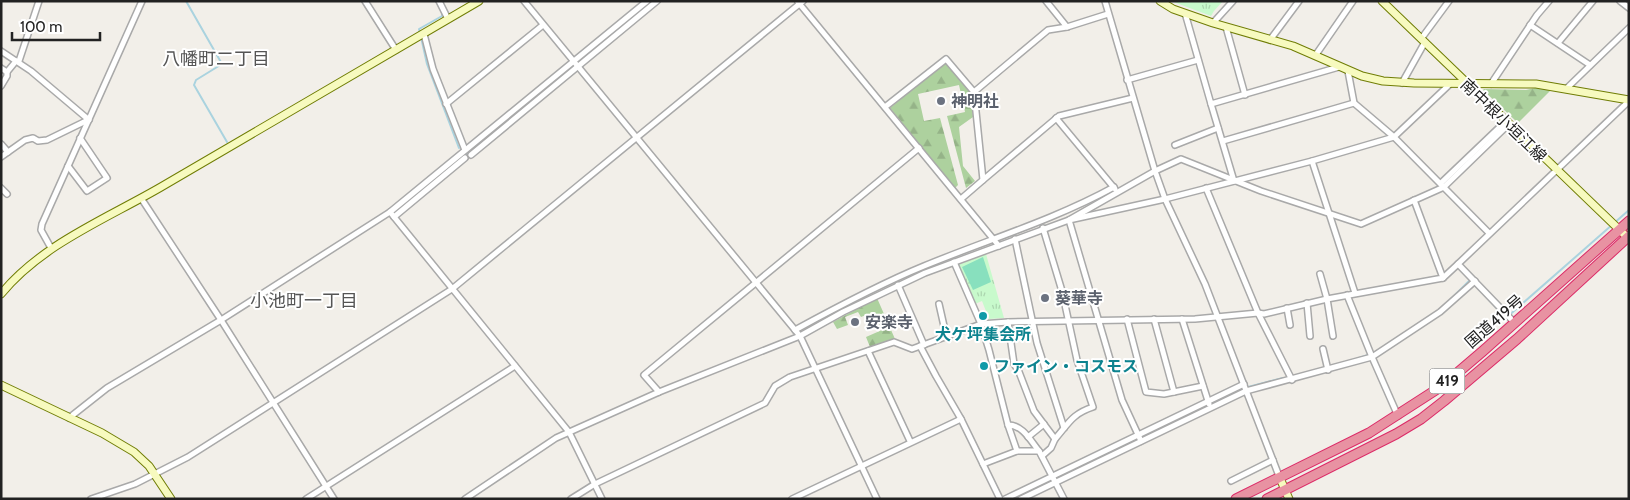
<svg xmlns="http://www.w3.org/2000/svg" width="1630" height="500" font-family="Cabin,'Noto Sans JP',sans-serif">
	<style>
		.forest { fill: url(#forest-firs) }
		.park { fill: url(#park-tufts) }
		.pitch { fill: #88e0be }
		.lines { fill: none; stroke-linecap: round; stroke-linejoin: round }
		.stream { stroke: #aad3df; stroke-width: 2 }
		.street-casing { stroke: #a9a9a9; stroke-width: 8 }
		.secondary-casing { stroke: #707d05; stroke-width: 9 }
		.highway-casing { stroke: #dc2a67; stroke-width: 11 }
		.street { stroke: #fff; stroke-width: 5 }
		.secondary { stroke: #f7fabf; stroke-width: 7 }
		.highway { stroke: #e892a2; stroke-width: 9 }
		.worship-dot { fill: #6b7280; stroke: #fff; stroke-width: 2 }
		.culture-dot { fill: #0f9aa8; stroke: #fff; stroke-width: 2 }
		.labels { text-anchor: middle; stroke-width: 4; stroke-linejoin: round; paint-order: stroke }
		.shield { fill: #fff; stroke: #646464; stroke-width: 1 }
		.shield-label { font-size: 15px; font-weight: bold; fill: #222 }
		.worship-label { font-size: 16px; font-weight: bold; fill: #5b616d; stroke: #fff; text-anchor: start }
		.street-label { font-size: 16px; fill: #222; stroke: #fff }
		.culture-label { font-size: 16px; font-weight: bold; fill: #0d838f; stroke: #fff }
		.neighbourhood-label { font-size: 18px; fill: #555; stroke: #fff }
	</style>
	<defs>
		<pattern id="forest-firs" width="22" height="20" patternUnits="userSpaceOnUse" patternTransform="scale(1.25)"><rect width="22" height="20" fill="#add19e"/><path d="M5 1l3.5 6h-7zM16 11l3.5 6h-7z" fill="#95b388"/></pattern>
		<pattern id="park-tufts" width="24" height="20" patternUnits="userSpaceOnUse" patternTransform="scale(1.25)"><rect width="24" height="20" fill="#c8facc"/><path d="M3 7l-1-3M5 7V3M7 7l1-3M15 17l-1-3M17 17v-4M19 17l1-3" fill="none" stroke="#acd6af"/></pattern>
	</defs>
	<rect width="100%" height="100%" fill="#f2efe9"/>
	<g class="forest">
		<polygon points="946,62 971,93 973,117 959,127 963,166 975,181 966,188 947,116 965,112 959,85 918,94 924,121 940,118 958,185 955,188 890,108"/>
		<polygon points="1535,88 1551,90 1518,123 1483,90 1484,89 1526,90"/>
		<polygon points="877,298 895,339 870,347 866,337 882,330 875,314 867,317 866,315 861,317 858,312 845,317 848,325 837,329 833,322"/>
	</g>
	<g class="park">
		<polygon points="1171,1 1223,1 1214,11 1211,16"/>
		<polygon points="986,254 1004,318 989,319 982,301 975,304 958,265"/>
	</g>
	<polygon class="pitch" points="983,257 991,282 973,290 962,267"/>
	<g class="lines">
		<g class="stream">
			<polyline points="186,1 222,64 196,80 194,85 227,142"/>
			<polyline points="436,1 440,8"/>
			<polyline points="420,33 419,29 442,16 442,12"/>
			<polyline points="421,37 427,64 459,148"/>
			<polyline points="556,81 653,1"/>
			<polyline points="465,156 522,110"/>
			<polyline points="1476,286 1506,318 1629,210"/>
			<polyline points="1450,300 1470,280"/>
			<polyline points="1356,359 1368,355"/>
			<polyline points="1248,387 1283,378"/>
			<polyline points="1012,499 1242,390"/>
		</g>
		<defs>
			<g id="street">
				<polyline points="365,1 396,50"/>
				<polyline points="439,1 448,19"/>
				<polyline points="524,1 800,336 877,499"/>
				<polyline points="1046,1 1067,27 1108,14"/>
				<polyline points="1105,1 1155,171 1165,199 1205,284 1279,476"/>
				<polyline points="1620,1 1629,8"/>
				<polyline points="798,2 999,246"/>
				<polyline points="1185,13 1211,104 1339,67"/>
				<polyline points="1213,23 1233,1"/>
				<polyline points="1530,25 1590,65"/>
				<polyline points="1226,27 1245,95"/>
				<polyline points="424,34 433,69 465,150"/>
				<polyline points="1421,39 1449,1"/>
				<polyline points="1270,40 1299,1"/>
				<polyline points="1558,43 1593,1"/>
				<polyline points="1,51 31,71 89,120"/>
				<polyline points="1315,56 1353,1"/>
				<polyline points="19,61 39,1"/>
				<polyline points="1,68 7,72 16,61"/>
				<polyline points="1348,71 1354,103 1394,137 1489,233"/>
				<polyline points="1127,80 1198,60"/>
				<polyline points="1402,83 1425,42"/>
				<polyline points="1491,84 1537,15 1549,1"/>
				<polyline points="1,86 7,76 7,72"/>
				<polyline points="1566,89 1629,28"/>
				<polyline points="446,104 543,25"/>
				<polyline points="1211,104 1234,181"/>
				<polyline points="885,107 946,59 974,92"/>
				<polyline points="1056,118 1115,189"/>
				<polyline points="1223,141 1354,103"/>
				<polyline points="1,144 8,152"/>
				<polyline points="1175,145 1218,128"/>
				<polyline points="471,155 657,1"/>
				<polyline points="1,157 25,140 33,138 38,141 47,140 88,120"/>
				<polyline points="1312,161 1355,293"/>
				<polyline points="68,166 87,191 107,178 80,138"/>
				<polyline points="983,180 1059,116 1133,98"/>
				<polyline points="1441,183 1506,121"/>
				<polyline points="1,188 7,194"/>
				<polyline points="1206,188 1258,313 1292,380"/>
				<polyline points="141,198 221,320 334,499"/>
				<polyline points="961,199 983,180 974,92 1048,30 1067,27"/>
				<polyline points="390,212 569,432 602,499"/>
				<polyline points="394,217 465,158"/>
				<polyline points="1015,239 1037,343 1064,428"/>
				<polyline points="51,248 41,230 42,224 142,1"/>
				<polyline points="954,262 981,324 989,350 1008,425 1017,451 983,464"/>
				<polyline points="1320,274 1327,299 1333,336"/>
				<polyline points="1443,278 1458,264"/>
				<polyline points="898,285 924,345"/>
				<polyline points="1347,295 1372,357 1398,416"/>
				<polyline points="1307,303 1310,336"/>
				<polyline points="939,304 946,335"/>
				<polyline points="1287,308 1290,325"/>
				<polyline points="1127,319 1146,392 1164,394 1203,386"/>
				<polyline points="1154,319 1174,392"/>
				<polyline points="1182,319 1209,404"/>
				<polyline points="1511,319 1458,264 1629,101"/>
				<path d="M1008,322L1014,364L1019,372L1034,411L1055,439C1069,423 1072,414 1093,407L1077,360L1062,291L1043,228"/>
				<path d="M795,330C837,307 880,284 924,266C987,240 1054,220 1114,187"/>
				<polyline points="920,346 936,376 961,419 1000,499"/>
				<polyline points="1323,349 1328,370"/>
				<polyline points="868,351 910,441"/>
				<polyline points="659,392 644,375 919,148"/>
				<polyline points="69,418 107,388 221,320 390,212 647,1"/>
				<path d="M1008,425C1023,425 1030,440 1039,451"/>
				<polyline points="1028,437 1044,424"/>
				<polyline points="1141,441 1122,400 1069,220 1165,199 1312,161 1394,137 1450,84"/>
				<polyline points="1017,451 1039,451 1064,499"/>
				<polyline points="1042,456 1051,448 1055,439"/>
				<polyline points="1231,481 1273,460"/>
				<polyline points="91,499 135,484 188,457 452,289 803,1"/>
				<polyline points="306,499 515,366"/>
				<polyline points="465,499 556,438 659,392 800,336 843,312 925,273 1069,220 1155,171 1181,159 1261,191 1361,224 1444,187 1509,124"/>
				<polyline points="571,499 595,484 765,403 775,386 790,377 894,342 912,349 981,324 1008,322 1195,319 1258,313 1264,314 1327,299 1443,278 1414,200"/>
				<polyline points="792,499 961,419"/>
				<polyline points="1005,499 1244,384"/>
				<polyline points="1021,499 1246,391 1372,357 1440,312 1475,281"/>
			</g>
			<g id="secondary">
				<polyline points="1160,1 1173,9 1213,23 1293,46 1362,76 1383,81 1414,83 1536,84 1629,100"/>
				<polyline points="1382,1 1629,239"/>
				<path d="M1,294C42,244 106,219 161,187C267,125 373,63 479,1"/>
				<polyline points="1,385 102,433 134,452 149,466 171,499"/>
				<polyline points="1279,476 1289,499"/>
			</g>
			<g id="highway">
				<polyline points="1236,499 1369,433 1442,386 1483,351 1629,221"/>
				<polyline points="1267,499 1396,434 1421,419 1444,401 1517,339 1629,236"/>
			</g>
		</defs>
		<use href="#street" class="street-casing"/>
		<use href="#secondary" class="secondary-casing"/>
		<use href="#highway" class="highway-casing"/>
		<use href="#street" class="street"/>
		<use href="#secondary" class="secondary"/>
		<use href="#highway" class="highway"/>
	</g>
	<g class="worship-dot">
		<circle cx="941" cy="101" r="5"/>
		<circle cx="1045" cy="298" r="5"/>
		<circle cx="855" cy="322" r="5"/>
	</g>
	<g class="culture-dot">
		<circle cx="983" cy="316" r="5"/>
		<circle cx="984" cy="366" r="5"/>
	</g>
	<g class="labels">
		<rect class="shield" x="1429.5" y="368.5" width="35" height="25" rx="4"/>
		<g class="shield-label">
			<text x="1447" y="386">419</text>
		</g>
		<g class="worship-label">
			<text x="951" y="107">神明社</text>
			<text x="1055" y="304">葵華寺</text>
			<text x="865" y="328">安楽寺</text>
		</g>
		<g class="street-label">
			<text transform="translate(1504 120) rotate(44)" y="6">南中根小垣江線</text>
			<text transform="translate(1494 321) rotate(-41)" y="6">国道419号</text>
		</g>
		<g class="culture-label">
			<text x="983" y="340">犬ケ坪集会所</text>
			<text x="994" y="372" text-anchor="start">ファイン・コスモス</text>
		</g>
		<g class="neighbourhood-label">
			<text x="216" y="65">八幡町二丁目</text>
			<text x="304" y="307">小池町一丁目</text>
		</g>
	</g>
	<rect width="1630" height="500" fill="none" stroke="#222222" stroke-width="5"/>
	<path d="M12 32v8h88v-8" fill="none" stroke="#222222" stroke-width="2.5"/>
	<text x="20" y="32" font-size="15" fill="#222222" stroke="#ffffff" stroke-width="4" paint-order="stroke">100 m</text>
</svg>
